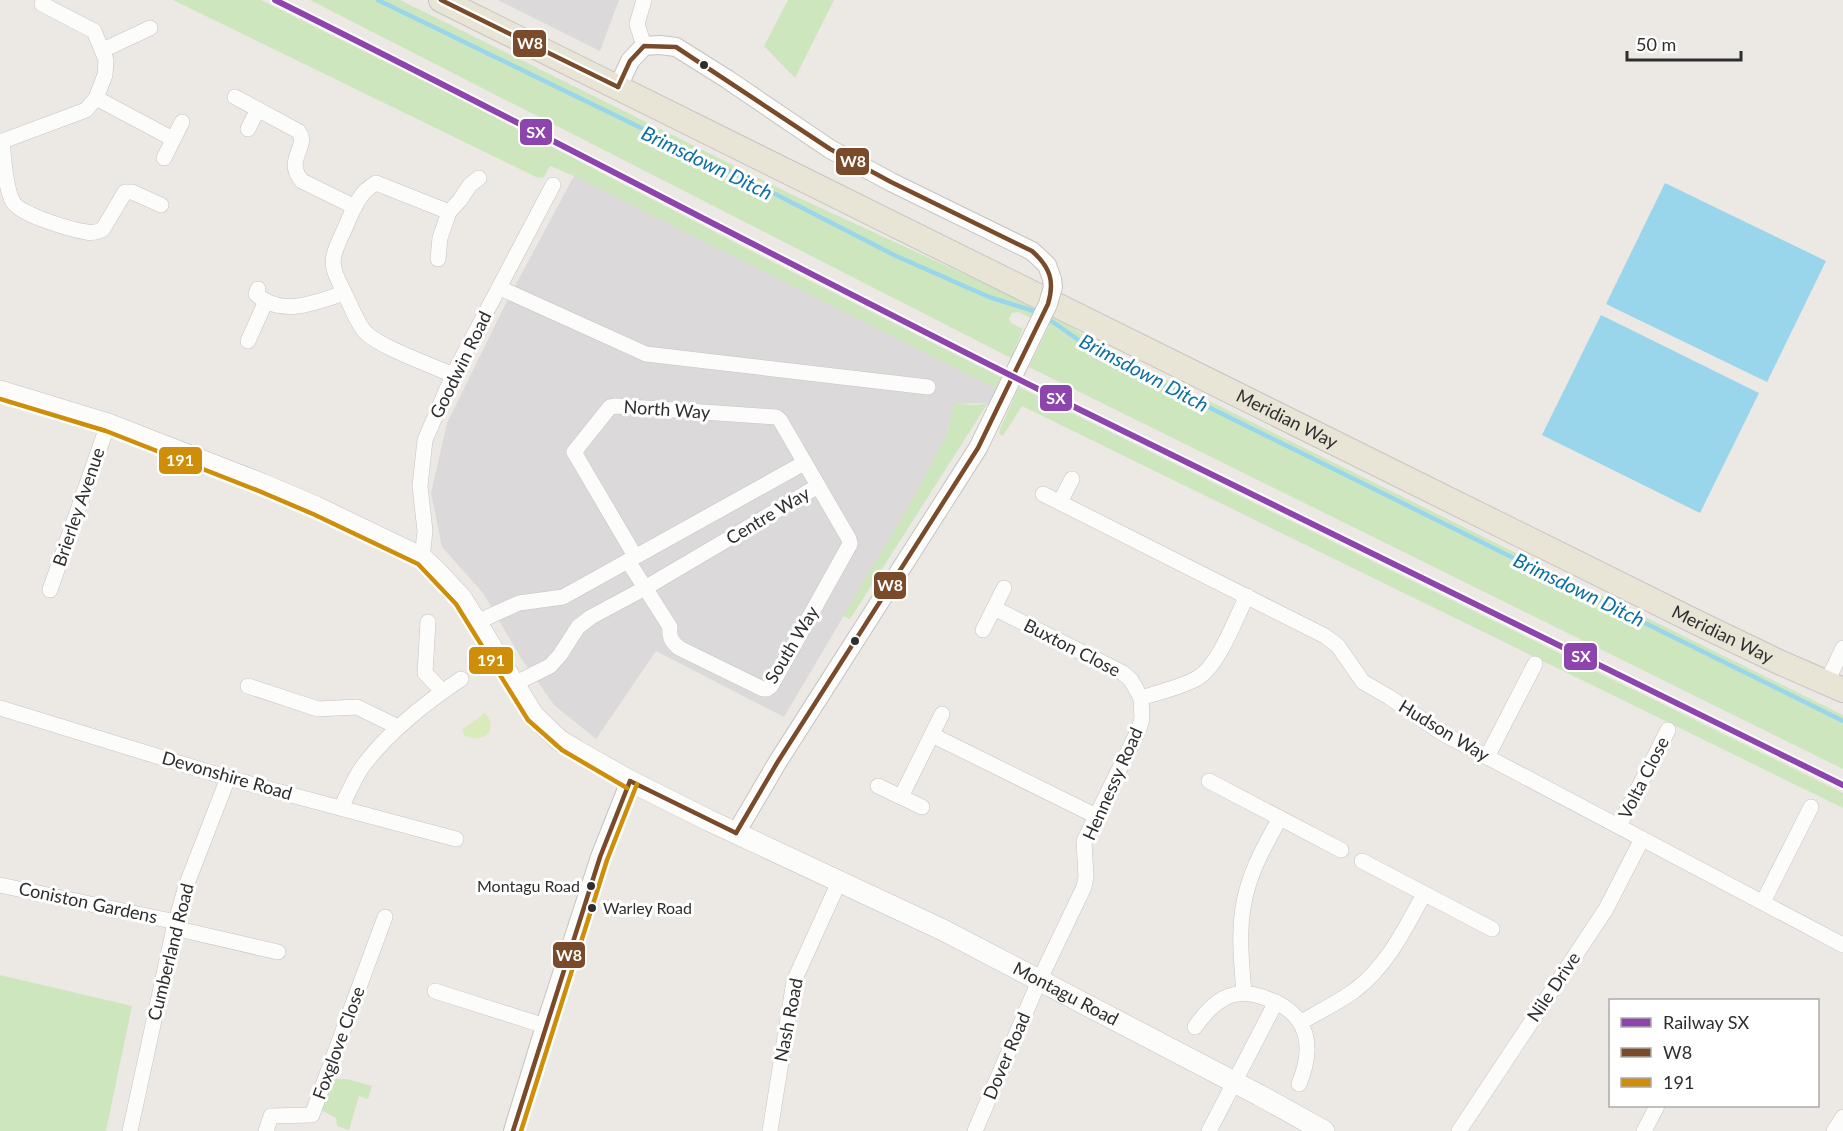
<svg xmlns="http://www.w3.org/2000/svg" width="1843" height="1131" font-family="Lato,sans-serif">
	<style>
		.industrial { fill: #dcd9db }
		.green { fill: #cee6be }
		.pitch { fill: #d9eabb }
		.water { fill: #99d6ec }
		.lines { fill: none; stroke-linecap: round; stroke-linejoin: round }
		.stream { stroke: #99d6ec; stroke-width: 4.5 }
		.minor-casing { stroke: #c5c4c5; stroke-width: 16 }
		.tertiary-casing { stroke: #c5c4c5; stroke-width: 20 }
		.secondary-casing { stroke: #c5c4c5; stroke-width: 22 }
		.primary-casing { stroke: #c6c5c4; stroke-width: 26 }
		.minor { stroke: #fcfcfb; stroke-width: 15 }
		.tertiary { stroke: #fcfcfb; stroke-width: 18 }
		.secondary { stroke: #fcfcfb; stroke-width: 21 }
		.primary { stroke: #e8e4d6; stroke-width: 24 }
		.tertiary-bridge-casing { stroke: #c5c4c5; stroke-width: 20; stroke-linecap: butt }
		.tertiary-bridge { stroke: #fcfcfb; stroke-width: 18 }
		.bus-1-casing { stroke: #fff; stroke-width: 9 }
		.bus-2-casing { stroke: #fff; stroke-width: 9 }
		.bus-1 { stroke: #7a4b2a; stroke-width: 4.5 }
		.bus-2 { stroke: #cf8e09; stroke-width: 4.5 }
		.rail-1-casing { stroke: #fff; stroke-width: 10 }
		.rail-1 { stroke: #8e44ad; stroke-width: 6 }
		.bus-dot { fill: #2e2e2e; stroke: #fff; stroke-width: 2 }
		.labels { text-anchor: middle; stroke-width: 6; stroke-linejoin: round; paint-order: stroke }
		.bus-label { font-size: 16px; fill: #2e2e2e; stroke: #fff; text-anchor: end }
		.street-label { font-size: 18px; fill: #2e2e2e; stroke: #fff }
		.water-label { font-size: 20px; font-style: italic; fill: #0d6fa3; stroke: #fff }
		.line-badge { stroke: #fff; stroke-width: 2 }
		.badge-label { font-size: 16px; text-anchor: middle; font-weight: bold; fill: #fff }
	</style>
	<rect width="100%" height="100%" fill="#ece8e4"/>
	<g class="industrial">
		<polygon points="498,0 619,0 600,51"/>
		<polygon points="574,176 997,389 989,403 954,404 947,434 911,502 784,717 656,651 596,739 554,705 521,658 483,593 442,547 431,493 447,423 508,299"/>
	</g>
	<g class="green">
		<polygon points="173,0 261,0 444,91 763,257 1002,378 997,389 574,176 550,166 544,177 538,178"/>
		<polygon points="310,0 400,0 795,196 1057,317 1113,355 1187,390 1843,715 1843,769 1029,367 1049,326 1018,312 1012,313 1009,319 1011,323 1023,329 1011,358"/>
		<polygon points="788,0 834,0 795,78 764,46"/>
		<polygon points="1019,387 1843,793 1843,808 1022,406 1003,436 999,434 1000,429"/>
		<polygon points="989,403 986,406 850,619 843,616 911,502 947,434 954,404 976,405"/>
		<polygon points="0,975 132,1006 106,1131 0,1131"/>
		<polygon points="328,1079 347,1079 372,1086 368,1099 359,1096 349,1130 337,1126 336,1118 321,1110"/>
	</g>
	<path class="pitch" d="M485,713C500,730 483,744 465,736L462,730Z"/>
	<g class="water">
		<polygon points="1665,183 1826,261 1767,382 1606,304"/>
		<polygon points="1601,315 1759,393 1700,513 1542,435"/>
	</g>
	<g class="lines">
		<g class="stream">
			<polyline points="378,0 736,174 896,256 989,297 1040,313"/>
			<polyline points="1047,318 1093,350 1843,721"/>
		</g>
		<defs>
			<g id="minor">
				<polyline points="644,0 637,24 644,46"/>
				<polyline points="103,50 150,28"/>
				<path d="M235,97L298,131C311,146 283,159 302,181L355,207"/>
				<polyline points="96,98 173,139"/>
				<polyline points="248,129 258,109"/>
				<polyline points="0,142 86,110 96,98 105,75 106,60 94,31 42,4"/>
				<path d="M2,142C4,158 5,188 13,202C21,215 69,229 86,232C92,233 98,232 103,229L125,192H132L161,205"/>
				<polyline points="164,158 182,122"/>
				<path d="M449,212L376,183C358,193 353,210 345,228C329,263 329,262 346,296C352,309 357,323 366,333C382,348 431,365 453,375"/>
				<polyline points="438,259 440,238 449,212 460,200 470,185 479,178"/>
				<polyline points="500,288 646,354 928,387"/>
				<path d="M258,289L256,294C282,318 316,302 344,293"/>
				<polyline points="248,341 266,301"/>
				<polyline points="1043,494 1325,636 1338,646 1363,682 1389,697 1442,733 1843,945"/>
				<polyline points="1060,502 1072,479"/>
				<polyline points="422,558 425,531 420,486 425,440 453,375 553,185"/>
				<path d="M628,561L670,627C669,637 671,641 679,648L763,689H767L771,686L850,544L849,539L780,420L776,417L616,406L610,407L574,452L635,556"/>
				<polyline points="50,590 108,424"/>
				<polyline points="994,608 1123,673 1131,680 1141,698"/>
				<polyline points="428,622 425,673 442,691"/>
				<polyline points="477,622 519,603 563,597 804,463"/>
				<polyline points="983,630 1004,588"/>
				<polyline points="1827,682 1843,648"/>
				<polyline points="514,684 550,666 560,655 578,627 591,617 645,588 818,486"/>
				<polyline points="248,686 318,709 357,707 398,727"/>
				<polyline points="0,708 228,778 456,839"/>
				<polyline points="932,735 1096,816"/>
				<polyline points="1487,757 1535,664"/>
				<polyline points="1209,781 1341,850"/>
				<polyline points="878,786 922,807"/>
				<polyline points="901,797 942,714"/>
				<path d="M341,808C348,794 354,778 363,766C389,731 425,703 461,679"/>
				<polyline points="1619,826 1668,730"/>
				<polyline points="1362,861 1492,929"/>
				<polyline points="0,885 176,922"/>
				<polyline points="1763,902 1811,807"/>
				<polyline points="174,928 278,952"/>
				<polyline points="435,991 545,1026"/>
				<path d="M1244,993C1241,957 1237,921 1248,886C1255,862 1268,840 1280,818"/>
				<path d="M1301,1022C1319,1012 1337,1003 1354,991C1387,966 1405,929 1424,894"/>
				<path d="M1195,1027C1204,1014 1214,1002 1229,996C1243,991 1257,994 1270,1000C1310,1015 1314,1048 1299,1084"/>
				<polyline points="130,1131 174,928 186,886 228,778"/>
				<polyline points="266,1131 271,1116 312,1115 385,917"/>
				<polyline points="770,1131 794,981 839,882"/>
				<path d="M975,1131L1039,981L1084,887L1086,877L1084,841L1139,729L1142,719L1141,698C1158,692 1184,687 1199,677C1220,663 1235,619 1247,596"/>
				<polyline points="1209,1131 1276,1002"/>
				<polyline points="1459,1131 1606,909 1642,839"/>
				<polyline points="1644,1131 1657,1106"/>
				<polyline points="1834,1131 1843,1117"/>
			</g>
			<g id="tertiary">
				<polyline points="618,87 630,61 644,46 660,45 676,47 727,79 830,149 891,182 1032,251 1047,265 1052,279"/>
				<polyline points="736,833 777,763 978,448 996,411"/>
				<polyline points="513,1131 545,1026 600,857 630,781"/>
			</g>
			<g id="secondary">
				<path id="s1" d="M0,391L108,424L262,484L316,507L422,558L436,571L462,599L533,715L559,740L577,751L630,781L708,820L943,930L1259,1095L1324,1131"/>
			</g>
			<g id="primary">
				<path id="s2" d="M441,0L1698,623L1779,662L1843,690"/>
			</g>
		</defs>
		<use href="#minor" class="minor-casing"/>
		<use href="#tertiary" class="tertiary-casing"/>
		<use href="#secondary" class="secondary-casing"/>
		<use href="#primary" class="primary-casing"/>
		<use href="#minor" class="minor"/>
		<use href="#tertiary" class="tertiary"/>
		<use href="#secondary" class="secondary"/>
		<use href="#primary" class="primary"/>
		<defs>
			<polyline id="tertiary-bridge" points="996,411 1048,304 1053,287 1052,279"/>
		</defs>
		<use href="#tertiary-bridge" class="tertiary-bridge-casing"/>
		<use href="#tertiary-bridge" class="tertiary-bridge"/>
		<defs>
			<g id="bus-1">
				<polyline points="441,0 618,87"/>
				<path d="M618,87L630,61L644,46L676,47L830,149L891,182L1032,251C1050,267 1055,281 1048,304L978,448L777,763L736,833"/>
				<polyline points="630,781 736,833"/>
				<polyline points="513,1131 600,857 630,781"/>
			</g>
			<g id="bus-2">
				<polyline points="0,399 106,431 259,491 313,514 418,564 456,604 528,720 562,750 627,788"/>
				<polyline points="521,1131 607,860 637,784"/>
			</g>
		</defs>
		<use href="#bus-1" class="bus-1-casing"/>
		<use href="#bus-2" class="bus-2-casing"/>
		<use href="#bus-1" class="bus-1"/>
		<use href="#bus-2" class="bus-2"/>
		<defs>
			<path id="rail-1" d="M275,0C533,128 787,264 1044,392C1310,524 1577,654 1843,785"/>
		</defs>
		<use href="#rail-1" class="rail-1-casing"/>
		<use href="#rail-1" class="rail-1"/>
	</g>
	<g class="bus-dot">
		<circle cx="704" cy="65" r="5"/>
		<circle cx="855" cy="641" r="5"/>
		<circle cx="591" cy="886" r="5"/>
		<circle cx="592" cy="908" r="5"/>
	</g>
	<g class="labels">
		<g class="bus-label">
			<text x="580" y="892">Montagu Road</text>
			<text x="603" y="914" text-anchor="start">Warley Road</text>
		</g>
		<g class="street-label">
			<text transform="translate(461 365) rotate(-64)" y="6">Goodwin Road</text>
			<text transform="translate(667 410) rotate(4)" y="6">North Way</text>
			<text dy="6" stroke="none"><textPath href="#s2" startOffset="944">Meridian Way</textPath></text>
			<text transform="translate(79 507) rotate(-71)" y="6">Brierley Avenue</text>
			<text transform="translate(768 516) rotate(-31)" y="6">Centre Way</text>
			<text dy="6" stroke="none"><textPath href="#s2" startOffset="1430">Meridian Way</textPath></text>
			<text transform="translate(792 645) rotate(-59)" y="6">South Way</text>
			<text transform="translate(1072 648) rotate(27)" y="6">Buxton Close</text>
			<text transform="translate(1444 731) rotate(31)" y="6">Hudson Way</text>
			<text transform="translate(227 776) rotate(16)" y="6">Devonshire Road</text>
			<text transform="translate(1644 778) rotate(-63)" y="6">Volta Close</text>
			<text transform="translate(1113 784) rotate(-66)" y="6">Hennessy Road</text>
			<text transform="translate(88 903) rotate(12)" y="6">Coniston Gardens</text>
			<text transform="translate(171 952) rotate(-76)" y="6">Cumberland Road</text>
			<text transform="translate(1554 987) rotate(-56)" y="6">Nile Drive</text>
			<text dy="6" stroke="none"><textPath href="#s1" startOffset="1251">Montagu Road</textPath></text>
			<text transform="translate(789 1020) rotate(-79)" y="6">Nash Road</text>
			<text transform="translate(339 1043) rotate(-70)" y="6">Foxglove Close</text>
			<text transform="translate(1007 1056) rotate(-67)" y="6">Dover Road</text>
		</g>
		<g class="water-label">
			<text transform="translate(707 163) rotate(26)" y="7">Brimsdown Ditch</text>
			<text transform="translate(1144 373) rotate(28)" y="7">Brimsdown Ditch</text>
			<text transform="translate(1579 590) rotate(26)" y="7">Brimsdown Ditch</text>
		</g>
	</g>
	<g class="line-badge">
		<rect x="512" y="29" width="35" height="29" rx="6" fill="#7a4b2a"/>
		<rect x="519" y="118" width="34" height="28" rx="6" fill="#8e44ad"/>
		<rect x="835" y="147" width="35" height="29" rx="6" fill="#7a4b2a"/>
		<rect x="1039" y="384" width="34" height="28" rx="6" fill="#8e44ad"/>
		<rect x="158" y="446" width="45" height="29" rx="6" fill="#cf8e09"/>
		<rect x="873" y="571" width="34" height="29" rx="6" fill="#7a4b2a"/>
		<rect x="1563" y="642" width="35" height="29" rx="6" fill="#8e44ad"/>
		<rect x="468" y="646" width="46" height="29" rx="6" fill="#cf8e09"/>
		<rect x="552" y="941" width="34" height="28" rx="6" fill="#7a4b2a"/>
	</g>
	<g class="badge-label">
		<text x="530" y="49">W8</text>
		<text x="536" y="138">SX</text>
		<text x="853" y="167">W8</text>
		<text x="1056" y="404">SX</text>
		<text x="180" y="466">191</text>
		<text x="890" y="591">W8</text>
		<text x="1581" y="662">SX</text>
		<text x="491" y="666">191</text>
		<text x="569" y="961">W8</text>
	</g>
	<rect x="1609" y="999" width="210" height="108" fill="#ffffff" stroke="#ababab" stroke-width="1.5"/>
	<rect x="1621" y="1018" width="30" height="9" fill="#8e44ad" stroke="#ababab" stroke-width="1.5"/>
	<text x="1663" y="1029" font-size="18" fill="#2e2e2e">Railway SX</text>
	<rect x="1621" y="1048" width="30" height="9" fill="#7a4b2a" stroke="#ababab" stroke-width="1.5"/>
	<text x="1663" y="1059" font-size="18" fill="#2e2e2e">W8</text>
	<rect x="1621" y="1078" width="30" height="9" fill="#cf8e09" stroke="#ababab" stroke-width="1.5"/>
	<text x="1663" y="1089" font-size="18" fill="#2e2e2e">191</text>
	<path d="M1627 51v9h114v-9" fill="none" stroke="#2e2e2e" stroke-width="3"/>
	<text x="1636" y="51" font-size="18" fill="#2e2e2e" stroke="#ffffff" stroke-width="4.5" paint-order="stroke">50 m</text>
</svg>
